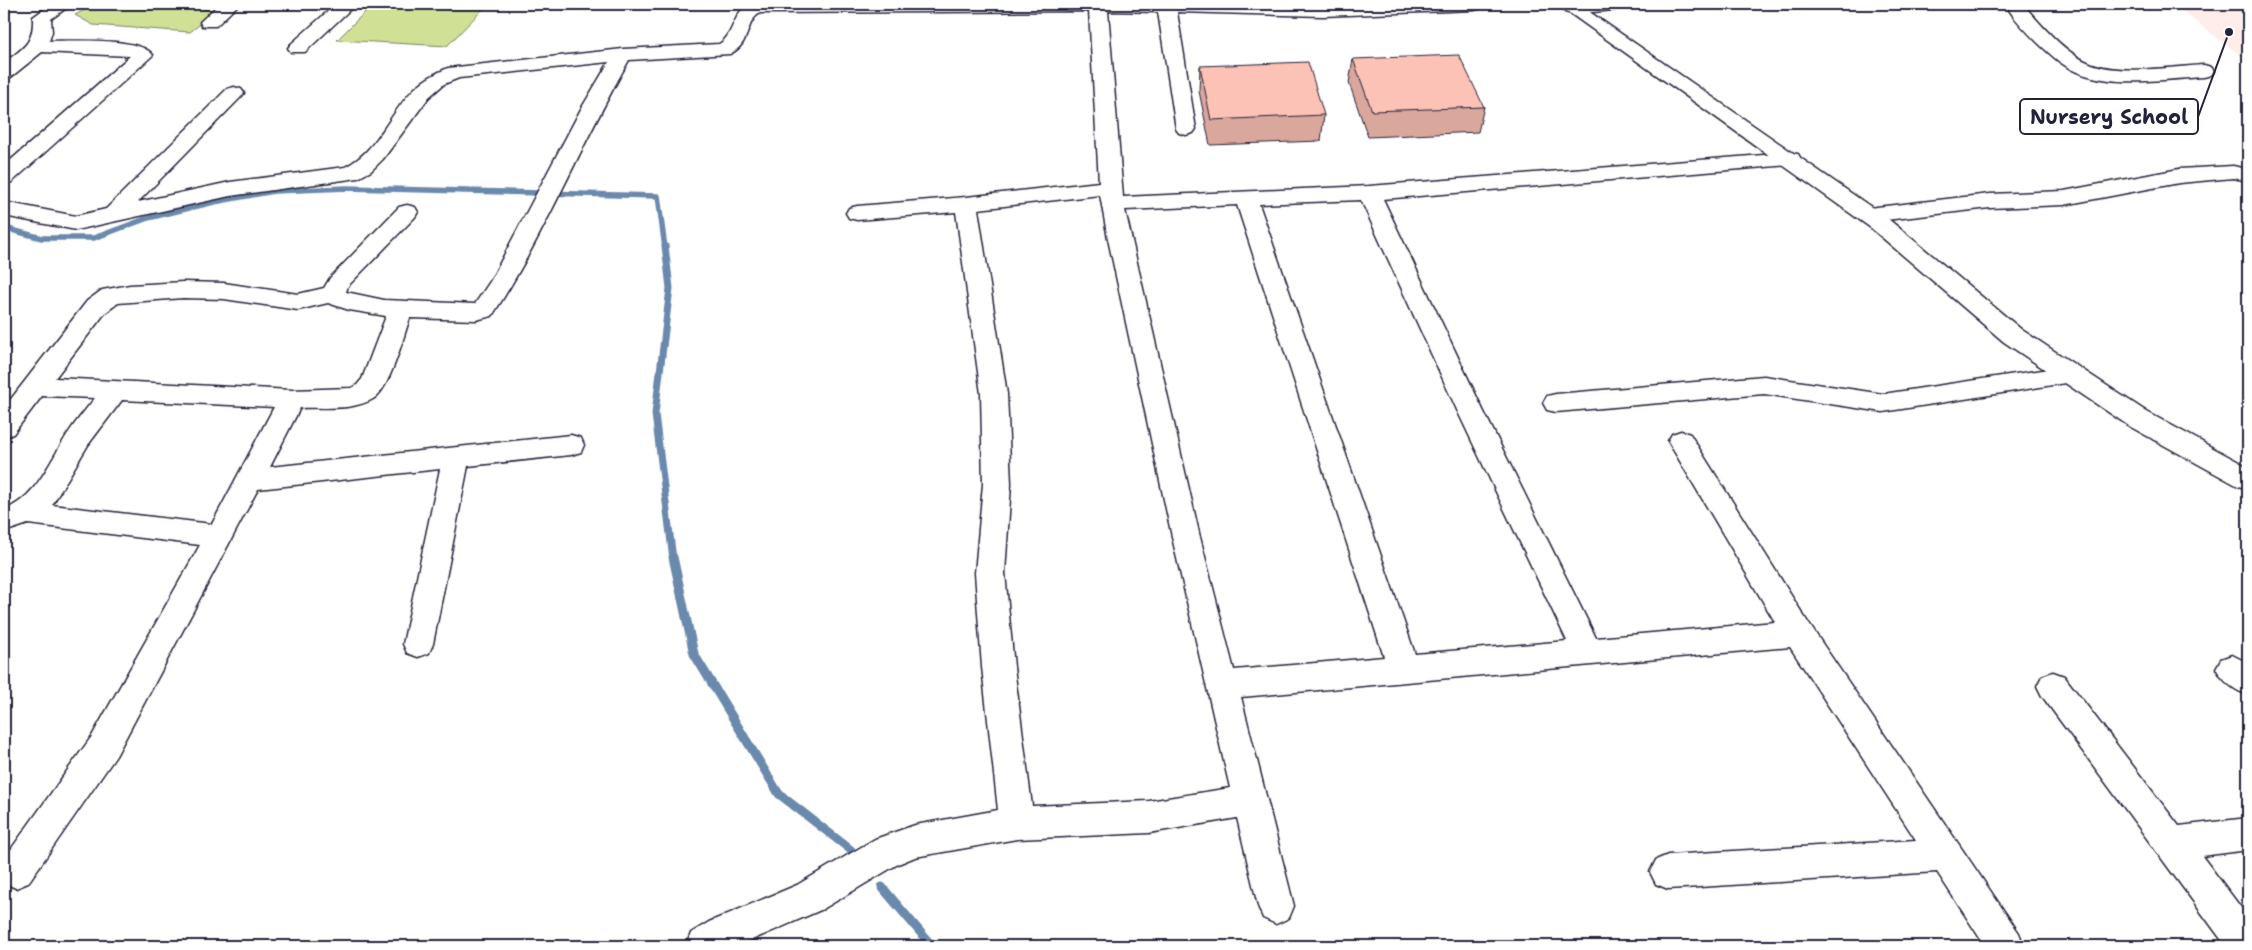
<svg xmlns="http://www.w3.org/2000/svg" width="2252" height="950" font-family="'Shantell Sans',sans-serif">
	<style>
		.built { fill: #feede9 }
		.green { fill: #d0e094; stroke: #798168 }
		.lines { fill: none; stroke-linecap: round; stroke-linejoin: round }
		.stream-far2 { stroke: #6a89ac; stroke-width: 5.5 }
		.stream-far1 { stroke: #6a89ac; stroke-width: 7 }
		.stream { stroke: #6a89ac; stroke-width: 9 }
		.minor-casing { stroke: #22223b; stroke-width: 3 }
		.tertiary-casing { stroke: #22223b; stroke-width: 3 }
		.minor { fill: #fff; fill-rule: evenodd }
		.tertiary { fill: #fff; fill-rule: evenodd }
		.wall { fill: #d9a79c; stroke: #22223b }
		.building { fill: #fcc2b5; stroke: #22223b }
		.leader { fill: none; stroke: #22223b; stroke-width: 2 }
		.callout-dot { fill: #22223b; stroke: #fff; stroke-width: 2 }
		.callout { fill: #fff; stroke: #22223b; stroke-width: 2 }
		.callout-label { font-size: 20px; text-anchor: middle; font-weight: bold; fill: #22223b }
	</style>
	<rect width="100%" height="100%" fill="#fff"/>
	<filter id="ink" filterUnits="userSpaceOnUse"><feTurbulence type="fractalNoise" baseFrequency=".02" numOctaves="2"/><feDisplacementMap in="SourceGraphic" scale="10" xChannelSelector="R" yChannelSelector="G"/><feConvolveMatrix kernelMatrix="1 2 1 2 8 2 1 2 1" color-interpolation-filters="sRGB"/></filter>
	<g filter="url(#ink)">
		<polygon class="built" points="2173,4 2248,4 2248,61"/>
		<g class="green">
			<polygon points="96,4 180,4 179,6 217,11 190,32 93,25 75,15"/>
			<polygon points="373,4 488,4 447,46 337,40"/>
		</g>
		<g class="lines">
			<polyline class="stream-far2" points="4,228 42,238 94,238 148,218 214,202 274,191 347,188 658,196 665,248"/>
			<polyline class="stream-far1" points="665,246 670,288 655,414 673,559"/>
			<g class="stream">
				<polyline points="673,557 694,654 779,794 851,850"/>
				<polyline points="882,887 932,946"/>
			</g>
			<defs>
				<g id="minor">
					<path d="M51,4H72L51,19L52,32L49,41C71,41 140,37 153,55L12,182L4,183V166L130,56L42,52L11,77L4,79V63C23,48 34,44 33,17Z"/>
					<polygon points="219,4 239,4 216,26 202,26 200,22"/>
					<polygon points="336,4 356,4 305,52 291,52 288,48 291,44"/>
					<path d="M748,4H1483L1481,8L1474,10L1323,16L1177,12L1196,129L1193,133L1186,135L1179,133L1176,129L1158,12L1108,11L1123,197L1369,186L1790,153L1798,154L1801,159L1798,164L1790,165L1383,199L1483,410L1596,638L1775,622L1668,441L1672,434L1681,431L1690,434L1809,624L2019,933L2024,946H1985L1937,872L1668,889L1656,884L1650,872L1656,860L1668,855L1916,840L1790,647L1241,697L1294,906L1289,918L1276,924L1263,918L1258,906L1237,818L1149,833L1017,839L915,857L898,864L823,909L738,946H686L691,933L709,922L797,885L875,839L915,825L998,810L982,667L975,573L983,484L981,394L956,212L857,220L849,218L846,213L849,208L857,206L966,197L1099,182L1089,11L760,13C744,23 752,43 730,54L629,60C581,144 545,235 492,316L476,320L410,318C403,337 390,390 373,399C352,411 324,407 300,408L270,467L571,435L581,438L584,445L581,452L571,455L468,466L433,644L429,653L418,657L407,653L403,644L440,469L258,489L116,756L28,883L16,888L4,883V859L92,736L200,545L28,524L4,532V510C37,498 50,460 69,432C77,420 86,409 95,398L42,396L13,434L4,437V408L87,301L102,290L130,285L183,282L224,283L298,294L324,288L330,278L399,207L407,205L415,207L418,212L415,217L348,286L346,292L384,300L475,304L491,280L581,109L609,62L459,78L444,84L429,97L383,159L371,171L358,178L230,196L76,230L4,216V202L76,216L106,209L227,89L234,87L241,89L244,93L241,97L138,202L230,182L345,167C378,151 389,113 415,88C425,79 436,73 448,68L623,49L719,44C733,37 733,14 748,4ZM1100,195L1108,239L1172,537L1230,788L1149,801L1032,806L1014,667L1005,573L1011,484L1007,394L978,209ZM1361,200L1457,410L1567,641L1415,654L1259,204ZM1237,205L1384,657L1234,670L1200,537L1125,210ZM183,298L224,299L298,310L328,303L349,310L386,316L362,379L357,385L351,388L292,390L55,378L105,313L118,303ZM122,400L274,407L212,524L52,505L88,445Z"/>
					<polygon points="1567,4 1623,4 1621,8 1614,10 1572,14 1565,12 1563,8"/>
					<path d="M2013,4H2031L2028,10C2045,29 2067,55 2092,64C2123,75 2171,67 2204,65L2211,67L2214,71L2211,75L2204,77C2163,79 2116,88 2077,72C2062,66 2049,53 2037,42C2027,32 2017,22 2009,10Z"/>
					<polygon points="2233,166 2248,169 2248,181 2233,178 2179,183 2064,205 1990,208 1868,222 1860,220 1857,215 1860,210 1868,208 1990,194 2064,191 2179,169"/>
					<polygon points="2069,366 2078,369 2082,375 2078,381 1883,412 1764,394 1556,412 1547,410 1543,403 1547,396 1556,394 1764,376 1883,394"/>
					<path d="M2232,655L2248,663V695C2234,690 2223,682 2216,668L2221,659Z"/>
					<polygon points="2053,672 2064,676 2179,826 2248,818 2248,850 2202,856 2248,917 2248,946 2226,946 2042,696 2037,686 2042,676"/>
				</g>
				<polygon id="tertiary" points="1557,4 1578,4 1887,218 2022,330 2147,412 2248,467 2248,489 2238,486 2129,426 2004,342 1871,228"/>
			</defs>
			<use href="#minor" class="minor-casing"/>
			<use href="#tertiary" class="tertiary-casing"/>
			<use href="#minor" class="minor"/>
			<use href="#tertiary" class="tertiary"/>
		</g>
		<g class="wall">
			<polygon points="661,4 684,4 662,6"/>
			<polygon points="1353,59 1484,107 1478,132 1368,137 1349,83"/>
			<polygon points="1200,66 1324,115 1321,141 1210,145 1199,91"/>
		</g>
		<g class="building">
			<polygon points="1459,55 1484,107 1372,111 1353,59"/>
			<polygon points="1308,62 1324,115 1211,120 1200,66"/>
		</g>
	</g>
	<path class="leader" d="M2229 32L2198 117"/>
	<circle class="callout-dot" cx="2229" cy="32" r="5"/>
	<rect class="callout" x="2020" y="99" width="178" height="35" rx="5"/>
	<g class="callout-label">
		<text x="2109" y="124">Nursery School</text>
	</g>
	<rect width="2252" height="950" fill="none" stroke="#fff" stroke-width="20"/>
	<rect x="10" y="10" width="2232" height="930" fill="none" stroke="#22223b" stroke-width="2" filter="url(#ink)"/>
</svg>
